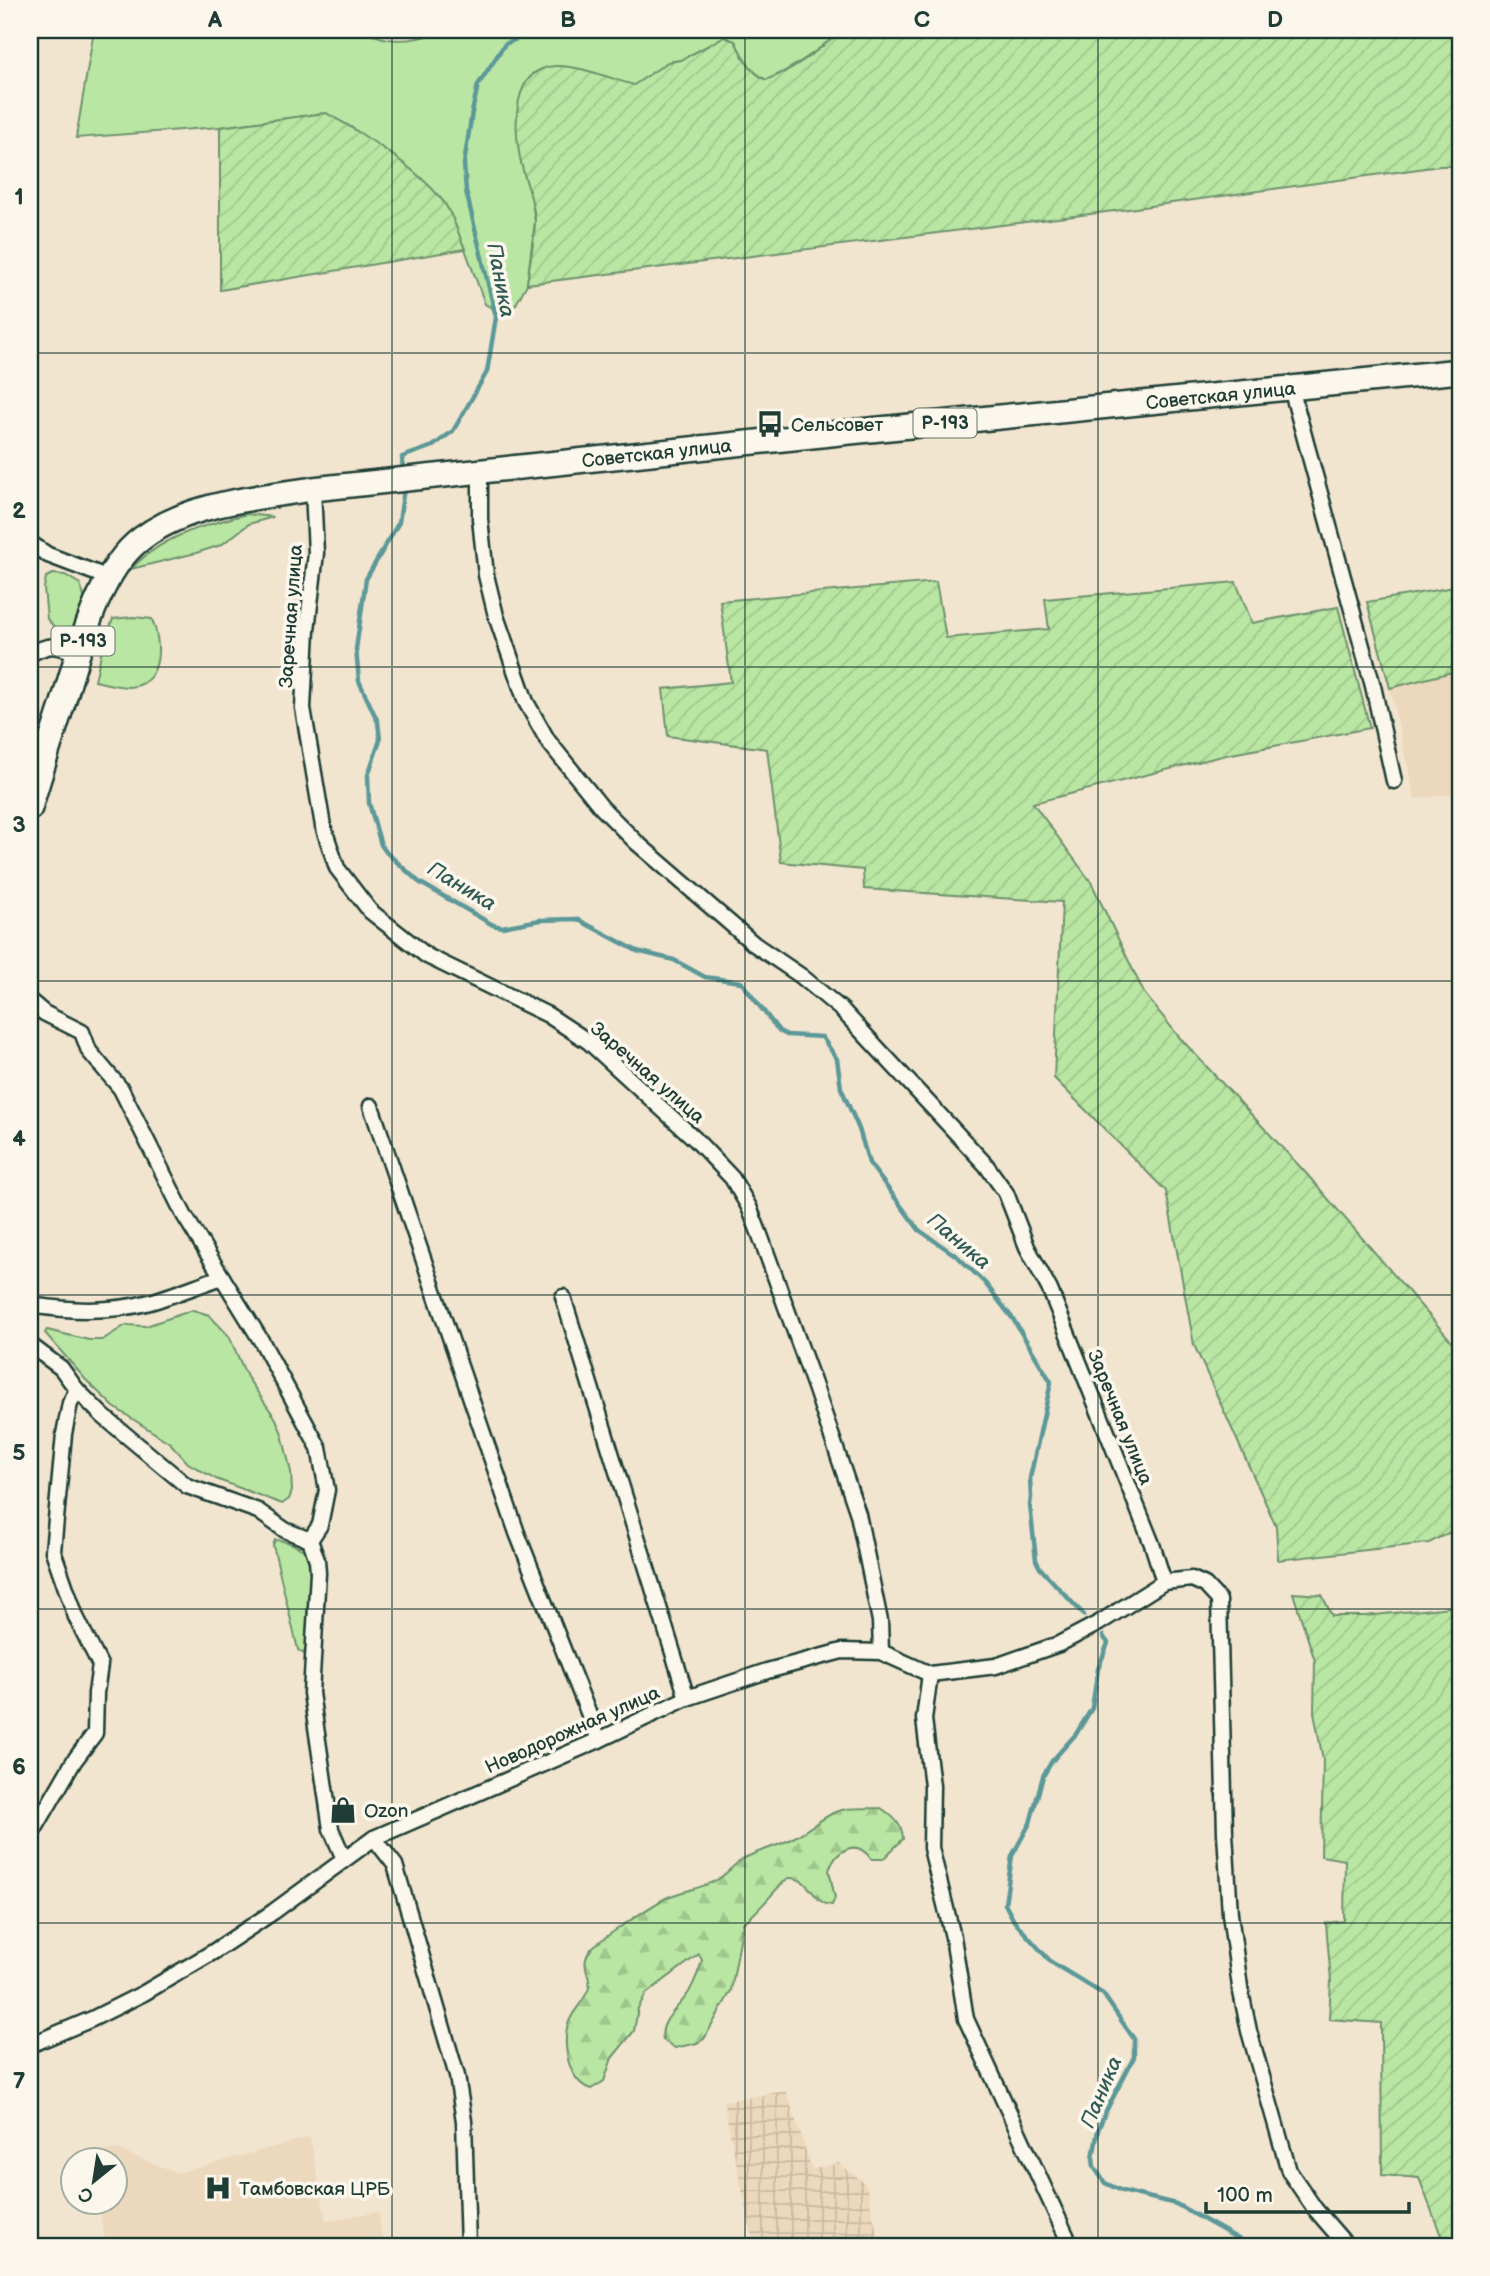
<svg xmlns="http://www.w3.org/2000/svg" width="1490" height="2276" font-family="'Balsamiq Sans',sans-serif">
	<style>
		.built { fill: #ecd8bc }
		.industrial { fill: url(#industrial-grid) }
		.grass { fill: #bae6a3; stroke: #6c926c; stroke-width: 2 }
		.forest { fill: url(#forest-firs); stroke: #6c926c; stroke-width: 2 }
		.garden { fill: url(#garden-furrows); stroke: #6c926c; stroke-width: 2 }
		.lines { fill: none; stroke-linecap: round; stroke-linejoin: round }
		.stream { stroke: #5b9898; stroke-width: 4.5 }
		.street-casing { stroke: #1f3d34; stroke-width: 19 }
		.primary-casing { stroke: #1f3d34; stroke-width: 28 }
		.street { stroke: #fbf7ec; stroke-width: 14 }
		.primary { stroke: #fbf7ec; stroke-width: 23 }
		.grid { fill: none; stroke: #1f3d34; stroke-width: 2; stroke-opacity: 0.55 }
		.labels { text-anchor: middle; stroke-width: 7; stroke-linejoin: round; paint-order: stroke }
		.shield { fill: #fbf7ec; stroke: #61756b; stroke-width: 2 }
		.shield-label { font-size: 18px; font-weight: bold; fill: #1f3d34 }
		.street-label { font-size: 19px; fill: #1f3d34; stroke: #fbf7ec }
		.poi-label { font-size: 19px; fill: #1f3d34; stroke: #fbf7ec; text-anchor: start }
		.water-label { font-size: 21px; font-style: italic; fill: #335b55; stroke: #fbf7ec }
		.neatline { fill: none; stroke: #1f3d34; stroke-width: 2.5 }
		.grid-label { font-size: 23px; text-anchor: middle; font-weight: bold; fill: #1f3d34 }
	</style>
	<defs>
		<pattern id="industrial-grid" width="8" height="8" patternUnits="userSpaceOnUse" patternTransform="scale(1.75)"><rect width="8" height="8" fill="#ecd8bc"/><path d="M0 4h8M4 0v8" fill="none" stroke="#cabaa2"/></pattern>
		<pattern id="forest-firs" width="22" height="20" patternUnits="userSpaceOnUse" patternTransform="scale(1.75)"><rect width="22" height="20" fill="#bae6a3"/><path d="M5 1l3.5 6h-7zM16 11l3.5 6h-7z" fill="#9fc68d"/></pattern>
		<pattern id="garden-furrows" width="10" height="10" patternUnits="userSpaceOnUse" patternTransform="scale(1.75)"><rect width="10" height="10" fill="#bae6a3"/><path d="M-1 1l2-2M0 10L10 0M9 11l2-2" fill="none" stroke="#9fc68d"/></pattern>
	</defs>
	<rect width="100%" height="100%" fill="#f2e5d0"/>
	<filter id="ink" filterUnits="userSpaceOnUse"><feTurbulence type="fractalNoise" baseFrequency=".0143" numOctaves="2"/><feDisplacementMap in="SourceGraphic" scale="14" xChannelSelector="R" yChannelSelector="G"/><feConvolveMatrix kernelMatrix="1 2 1 2 8 2 1 2 1" color-interpolation-filters="sRGB"/></filter>
	<g filter="url(#ink)">
		<g class="built">
			<polygon points="1460,670 1460,793 1415,799 1390,688"/>
			<polygon points="310,2137 326,2220 378,2212 384,2246 106,2246 98,2203 116,2202 116,2160 90,2160 88,2154 116,2149 178,2173"/>
		</g>
		<polygon class="industrial" points="786,2091 812,2169 839,2163 866,2184 880,2246 754,2246 723,2101"/>
		<g class="grass">
			<path d="M94,30H357C367,32 379,38 389,39C408,42 425,37 443,30H842C820,49 794,69 766,80C749,70 743,58 735,41L724,37L681,60L668,62L634,86C602,76 564,57 532,74L531,195L535,221L527,284L515,306L499,312L485,304L465,249L444,202L418,176L351,127L326,113L220,127L76,138Z"/>
			<path d="M247,514L273,517L249,524L221,545L196,553L131,569C162,536 204,525 247,514Z"/>
			<polygon points="53,574 65,575 80,584 85,600 70,634 59,632 47,619 44,588 46,577"/>
			<path d="M133,617L152,619C162,643 163,685 129,687C118,687 105,683 95,681L102,649L113,619Z"/>
			<polygon points="193,1310 209,1315 229,1336 247,1377 276,1419 282,1434 291,1472 292,1491 289,1499 282,1504 216,1479 188,1463 170,1443 114,1407 86,1380 45,1333 47,1330 89,1340 102,1340 126,1325 146,1326"/>
			<path d="M275,1540C285,1540 303,1547 309,1556C315,1566 308,1642 304,1654L298,1650L273,1545Z"/>
		</g>
		<path class="forest" d="M881,1808C893,1816 903,1825 903,1839L883,1859H871C857,1838 837,1849 829,1870L835,1898L832,1905C811,1904 813,1877 788,1878C771,1893 761,1910 743,1923L731,1991L704,2039L697,2043L675,2048L663,2040C658,2021 680,2007 689,1992C695,1981 699,1972 702,1960L699,1954L646,1994L638,2008L634,2031L612,2058L604,2081L591,2089C574,2084 567,2063 566,2046C564,2013 580,2011 589,1988C593,1977 577,1965 592,1948C598,1941 657,1902 668,1897C684,1890 702,1889 718,1879C727,1874 734,1864 743,1859C756,1851 773,1848 787,1841C804,1833 818,1821 833,1813C847,1806 866,1809 881,1808Z"/>
		<g class="garden">
			<path d="M842,30H1104L1106,35L1124,33L1127,30H1460V166H1440L1114,211L527,284C529,264 535,241 535,220C534,199 524,179 520,158C514,126 511,68 556,66C579,65 611,79 634,85L668,62L681,60L724,37L735,41C743,58 749,71 766,80C794,70 820,49 842,30Z"/>
			<path d="M326,113C362,133 416,167 442,200C453,213 458,234 465,249L220,290V127Z"/>
			<polygon points="936,582 946,638 1049,629 1045,599 1236,582 1252,623 1338,607 1370,728 1226,755 1033,803 1091,882 1144,993 1180,1038 1304,1171 1460,1351 1460,1527 1429,1543 1278,1560 1276,1526 1194,1345 1166,1191 1054,1078 1062,902 864,889 863,870 781,862 767,749 668,736 663,689 731,682 720,601"/>
			<polygon points="1460,586 1460,670 1390,688 1367,602"/>
			<polygon points="1293,1593 1322,1595 1332,1616 1365,1616 1460,1606 1460,2246 1445,2246 1419,2178 1382,2175 1381,2023 1329,2019 1331,1981 1326,1923 1344,1921 1345,1860 1321,1856 1323,1760 1314,1712 1315,1661"/>
		</g>
		<g class="lines">
			<g class="stream">
				<polyline points="403,472 402,457 433,446 453,431 487,372 496,317 466,191 464,164 472,112 478,85 505,44 533,32 546,30"/>
				<polyline points="404,488 399,522 366,579 356,649 359,681 378,722 380,740 368,775 369,803 381,845 386,852 419,882 493,925 502,927 540,920 577,919 637,951 674,960 705,977 741,982 779,1031 787,1035 822,1037 837,1059 841,1088 859,1129 869,1163 919,1230 958,1257 985,1283 1013,1319 1051,1382 1030,1478 1031,1497 1030,1505 1036,1560 1040,1568 1084,1615"/>
				<polyline points="1103,1636 1108,1643 1098,1669 1092,1708 1076,1734 1052,1761 1043,1776 1030,1823 1012,1856 1005,1904 1014,1921 1051,1962 1103,1994 1134,2039 1134,2057 1105,2113 1098,2130 1093,2158 1094,2167 1105,2183 1122,2191 1176,2204 1251,2246"/>
			</g>
			<defs>
				<g id="street">
					<polyline points="1291,388 1373,686 1394,781"/>
					<polyline points="480,473 480,519 486,575 496,616 526,702 548,741 602,808 636,842 754,944 801,976 842,1010 986,1165 1006,1193 1027,1247 1050,1290 1152,1544 1164,1582"/>
					<polyline points="313,489 316,553 307,630 303,708 323,826 337,868 370,911 427,956 548,1015 589,1042 695,1139 732,1178 749,1207 760,1235 815,1387 858,1514 880,1621 881,1652"/>
					<polyline points="30,543 48,555 109,578"/>
					<path d="M30,654C53,642 55,646 79,653"/>
					<polyline points="30,1001 44,1013 82,1032 89,1051 121,1089 184,1215 222,1277"/>
					<polyline points="371,1106 517,1533 599,1740"/>
					<polyline points="563,1297 687,1698"/>
					<path d="M30,1305C70,1311 110,1313 150,1302C174,1295 198,1285 222,1277L262,1342L319,1448L327,1490L320,1525L310,1540L317,1560L318,1573L311,1693L331,1829L344,1859"/>
					<polyline points="30,1345 61,1368 77,1390 103,1416 187,1486 258,1511 285,1530 310,1540"/>
					<polyline points="930,1674 924,1719 932,1786 931,1848 953,1937 966,2019 1071,2246"/>
					<polyline points="30,1837 74,1761 95,1733 96,1693 100,1665 76,1617 53,1551 64,1434 70,1403 77,1390"/>
					<polyline points="374,1838 395,1865 457,2076 464,2121 468,2246"/>
					<polyline points="30,2045 92,2019 144,1993 213,1952 273,1912 374,1838 599,1740 687,1698 767,1671 842,1651 881,1652 930,1674 996,1666 1059,1644 1099,1623 1164,1582 1192,1579 1205,1585 1219,1600 1225,1833 1230,1914 1240,1987 1249,2031 1289,2171 1315,2209 1347,2246"/>
				</g>
				<g id="primary">
					<path id="s1" d="M30,808C40,774 51,740 62,706C78,655 97,572 141,539C188,503 256,498 313,489L840,433L1460,371"/>
				</g>
			</defs>
			<use href="#street" class="street-casing"/>
			<use href="#primary" class="primary-casing"/>
			<use href="#street" class="street"/>
			<use href="#primary" class="primary"/>
		</g>
	</g>
	<path class="grid" d="M392,30V2246M745,30V2246M1098,30V2246M30,353H1460M30,667H1460M30,981H1460M30,1295H1460M30,1609H1460M30,1923H1460"/>
	<defs>
		<symbol id="bus-bare" viewBox="-9 -9 18 18"><path d="M-5-6H5V4H4V6H2V4H-2V6H-4V4H-5ZM-3.5-4V0h7V-4ZM-3.5 1.2v1.5H-2V1.2ZM2 1.2v1.5H3.5V1.2Z" fill="#1f3d34" stroke="#fbf7ec" stroke-width="2.5" paint-order="stroke"/></symbol>
		<symbol id="shop-bare" viewBox="-9 -9 18 18"><path d="M-5-2.5h2.3a2.7 3.5 0 0 1 5.4 0H5L5.5 6h-11ZM-1.5-2.5h3a1.5 2.3 0 0 0-3 0Z" fill="#1f3d34" stroke="#fbf7ec" stroke-width="2.5" paint-order="stroke"/></symbol>
		<symbol id="hospital-bare" viewBox="-9 -9 18 18"><path d="M-5-5h3v3.5h4V-5h3V5h-3V1.5h-4V5h-3Z" fill="#1f3d34" stroke="#fbf7ec" stroke-width="2.5" paint-order="stroke"/></symbol>
	</defs>
	<g fill-rule="evenodd">
		<use href="#bus-bare" x="751" y="405" width="38" height="38"/>
		<use href="#shop-bare" x="324" y="1791" width="38" height="38"/>
		<use href="#hospital-bare" x="199" y="2169" width="38" height="38"/>
	</g>
	<g class="labels">
		<g class="shield">
			<rect x="913.5" y="408.5" width="63" height="29" rx="5"/>
			<rect x="51.5" y="626.5" width="63" height="29" rx="5"/>
		</g>
		<g class="shield-label">
			<text x="945" y="429">Р-193</text>
			<text x="83" y="647">Р-193</text>
		</g>
		<g class="street-label">
			<text dy="7" stroke="none"><textPath href="#s1" startOffset="1388">Советская улица</textPath></text>
			<text dy="7" stroke="none"><textPath href="#s1" startOffset="821">Советская улица</textPath></text>
			<text transform="translate(290 616) rotate(-86)" y="7">Заречная улица</text>
			<text transform="translate(648 1072) rotate(41)" y="7">Заречная улица</text>
			<text transform="translate(1121 1417) rotate(68)" y="7">Заречная улица</text>
			<text transform="translate(572 1729) rotate(-24)" y="7">Новодорожная улица</text>
		</g>
		<g class="poi-label">
			<text x="791" y="431">Сельсовет</text>
			<text x="364" y="1817">Ozon</text>
			<text x="239" y="2195">Тамбовская ЦРБ</text>
		</g>
		<g class="water-label">
			<text transform="translate(501 280) rotate(79)" y="7">Паника</text>
			<text transform="translate(462 886) rotate(31)" y="7">Паника</text>
			<text transform="translate(959 1241) rotate(40)" y="7">Паника</text>
			<text transform="translate(1101 2092) rotate(-67)" y="7">Паника</text>
		</g>
	</g>
	<rect width="1490" height="2276" fill="none" stroke="#fbf7ec" stroke-width="77"/>
	<g transform="translate(94 2181) rotate(210)"><circle r="33" fill="#fbf7ec" stroke="#a3ada2" stroke-width="2"/>
	<path d="M0-5L12 26L0 18L-12 26Z" fill="#1f3d34"/>
	<text y="-10" font-size="19" font-weight="bold" text-anchor="middle" fill="#1f3d34">С</text>
	</g>
	<path d="M1206 2202v10h203v-10" fill="none" stroke="#1f3d34" stroke-width="3.5"/>
	<text x="1217" y="2202" font-size="21" fill="#1f3d34" stroke="#fbf7ec" stroke-width="5" paint-order="stroke">100 m</text>
	<rect x="38" y="38" width="1414" height="2200" class="neatline"/>
	<g class="grid-label">
		<text x="215" y="27">A</text>
		<text x="568" y="27">B</text>
		<text x="922" y="27">C</text>
		<text x="1275" y="27">D</text>
		<text x="19" y="204">1</text>
		<text x="19" y="518">2</text>
		<text x="19" y="832">3</text>
		<text x="19" y="1146">4</text>
		<text x="19" y="1460">5</text>
		<text x="19" y="1774">6</text>
		<text x="19" y="2088">7</text>
	</g>
</svg>
